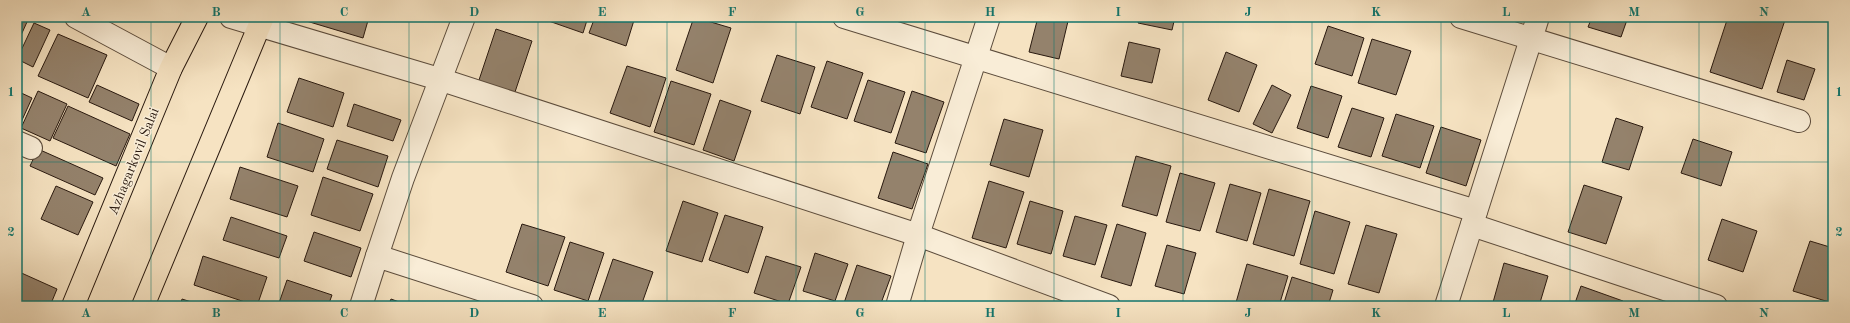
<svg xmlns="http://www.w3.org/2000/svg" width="1850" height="323" font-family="'Old Standard TT',serif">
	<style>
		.building { fill: #94826c; stroke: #29190f }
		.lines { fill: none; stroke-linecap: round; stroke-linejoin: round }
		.minor-casing { stroke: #5c4c3c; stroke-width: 24 }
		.major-casing { stroke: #29190f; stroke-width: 24 }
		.minor { stroke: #f9edd7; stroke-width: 22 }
		.major { stroke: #f6e3c2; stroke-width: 22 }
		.grid { fill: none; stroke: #0f766e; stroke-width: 1; stroke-opacity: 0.55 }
		.labels { text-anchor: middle; stroke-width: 3; stroke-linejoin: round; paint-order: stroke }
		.street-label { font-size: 14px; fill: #29190f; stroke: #f9edd7 }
		.neatline { fill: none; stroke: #0f766e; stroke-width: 1.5 }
		.grid-label { font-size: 13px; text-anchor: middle; font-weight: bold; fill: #0f766e }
	</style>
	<rect width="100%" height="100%" fill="#f6e3c2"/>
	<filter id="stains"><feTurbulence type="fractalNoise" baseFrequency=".005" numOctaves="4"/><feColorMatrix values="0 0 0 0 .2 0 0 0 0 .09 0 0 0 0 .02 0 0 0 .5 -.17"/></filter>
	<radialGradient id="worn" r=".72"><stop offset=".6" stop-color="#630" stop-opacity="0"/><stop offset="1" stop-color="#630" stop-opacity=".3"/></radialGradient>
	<g class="building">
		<polygon points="304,17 369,17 363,38 303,20"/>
		<polygon points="543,17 588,17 583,33 543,19"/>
		<polygon points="595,17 635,17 626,46 589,33"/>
		<polygon points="694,17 731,28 713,83 676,70"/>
		<polygon points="1038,17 1069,17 1059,59 1029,52"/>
		<polygon points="1140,17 1175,17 1172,30 1138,23"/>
		<polygon points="1592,17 1628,17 1621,37 1588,27"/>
		<polygon points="1728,17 1786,17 1762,89 1710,72"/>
		<polygon points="17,18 27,22 17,44"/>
		<polygon points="34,23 50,30 33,67 17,59"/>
		<polygon points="1328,26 1364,38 1352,76 1315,64"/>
		<polygon points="496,29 532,41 514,95 478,83"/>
		<polygon points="58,34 107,55 88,98 38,76"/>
		<polygon points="1372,39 1411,51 1396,95 1358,83"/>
		<polygon points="1129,42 1160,49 1152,83 1121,76"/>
		<polygon points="1226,52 1257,65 1239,112 1208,100"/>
		<polygon points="777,55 815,67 800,114 761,101"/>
		<polygon points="1787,60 1815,69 1804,100 1777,92"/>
		<polygon points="827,61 863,73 847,119 811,107"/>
		<polygon points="627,66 666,78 650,127 610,113"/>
		<polygon points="299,78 344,93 333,127 287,112"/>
		<polygon points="868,80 905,92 891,133 854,121"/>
		<polygon points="671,81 711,94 694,145 654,132"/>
		<polygon points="97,85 139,104 132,121 89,102"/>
		<polygon points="1272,85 1291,95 1272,133 1253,124"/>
		<polygon points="1311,86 1342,96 1328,138 1297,128"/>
		<polygon points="17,91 32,98 18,129 17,129"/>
		<polygon points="38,91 67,104 50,141 21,128"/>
		<polygon points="912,91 944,102 926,153 895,143"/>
		<polygon points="720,100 751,111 734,161 703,150"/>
		<polygon points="354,104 401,120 393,141 347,126"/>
		<polygon points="68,106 130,134 116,166 53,138"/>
		<polygon points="1352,108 1384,118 1371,157 1338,147"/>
		<polygon points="1396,114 1434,126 1420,168 1382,156"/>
		<polygon points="1616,118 1643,127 1629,170 1602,162"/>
		<polygon points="1004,119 1043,130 1029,177 990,165"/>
		<polygon points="278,123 324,139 313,172 267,157"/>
		<polygon points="1441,127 1481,140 1466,186 1426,173"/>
		<polygon points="1693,139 1732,152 1721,186 1681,173"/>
		<polygon points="337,140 388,156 378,187 327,169"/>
		<polygon points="38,149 103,178 95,195 30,166"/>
		<polygon points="893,152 928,164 912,209 878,198"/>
		<polygon points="1136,156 1171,166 1157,216 1122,206"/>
		<polygon points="240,167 298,186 287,217 230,199"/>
		<polygon points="1180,173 1215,183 1200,231 1166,222"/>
		<polygon points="323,177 373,194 360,231 311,215"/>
		<polygon points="989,181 1024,192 1006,248 972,238"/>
		<polygon points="1230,184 1261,193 1247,241 1216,232"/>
		<polygon points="1584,185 1622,197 1606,244 1568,232"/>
		<polygon points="56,186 93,202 78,235 41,219"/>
		<polygon points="1269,189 1310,201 1294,256 1253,244"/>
		<polygon points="683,201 718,213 702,262 666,251"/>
		<polygon points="1030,201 1063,211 1051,254 1017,244"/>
		<polygon points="1315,211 1350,222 1334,274 1300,264"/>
		<polygon points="725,215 763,227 748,273 709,260"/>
		<polygon points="1075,216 1107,225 1095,265 1063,256"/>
		<polygon points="231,217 287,236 279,258 223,240"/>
		<polygon points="1722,219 1757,231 1743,272 1708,260"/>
		<polygon points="522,224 565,237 548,286 506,272"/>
		<polygon points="1117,224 1146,233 1131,286 1101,277"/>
		<polygon points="1366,225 1397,234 1379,293 1348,284"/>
		<polygon points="314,232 361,248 351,277 304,261"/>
		<polygon points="1810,241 1833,248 1833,289 1829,302 1793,291"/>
		<polygon points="570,242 604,253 588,301 554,290"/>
		<polygon points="1167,245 1196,253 1184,294 1155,286"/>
		<polygon points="815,253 848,264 835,301 803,291"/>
		<polygon points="203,256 267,277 257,306 194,285"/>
		<polygon points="766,256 801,267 788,304 754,293"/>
		<polygon points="613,259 653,272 641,306 597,306"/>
		<polygon points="1504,263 1548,276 1539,306 1492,306"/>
		<polygon points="1247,264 1288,276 1279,306 1235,306"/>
		<polygon points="857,265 891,276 880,306 843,306"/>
		<polygon points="17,271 57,289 50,306 17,306"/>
		<polygon points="1292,277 1333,290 1328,306 1283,306"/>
		<polygon points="287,280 332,295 328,306 287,306 279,303"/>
		<polygon points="1581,286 1623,301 1622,306 1574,306"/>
		<polygon points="182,299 204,306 180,306"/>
		<polygon points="391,299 410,306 388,306"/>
		<polygon points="753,302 766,306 752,306"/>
	</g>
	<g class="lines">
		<defs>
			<g id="minor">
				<polyline points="76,17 171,68"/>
				<polyline points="231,17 439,79 918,235 1109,306"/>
				<polyline points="844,17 1476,211"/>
				<polyline points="1461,17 1799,121"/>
				<polyline points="17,142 31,148"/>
				<polyline points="1472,225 1716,306"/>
				<polyline points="377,256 403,178 464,17"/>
				<polyline points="361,306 377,256 532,306"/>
				<polyline points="897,306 918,235 989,17"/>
				<polyline points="1446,306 1538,17"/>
			</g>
			<g id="major">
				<polyline points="73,306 171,68 197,17"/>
				<polyline points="143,306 263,17"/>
			</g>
		</defs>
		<use href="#minor" class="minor-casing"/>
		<use href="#major" class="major-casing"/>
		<use href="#minor" class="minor"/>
		<use href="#major" class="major"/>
	</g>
	<path class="grid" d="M151,17V306M280,17V306M409,17V306M538,17V306M667,17V306M796,17V306M925,17V306M1054,17V306M1183,17V306M1312,17V306M1441,17V306M1570,17V306M1699,17V306M17,162H1833"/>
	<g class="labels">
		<g class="street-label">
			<text transform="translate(133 161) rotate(-68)" y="5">Azhagarkovil Salai</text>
		</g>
	</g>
	<rect width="1850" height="323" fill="none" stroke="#f6e3c2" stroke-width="44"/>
	<rect x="22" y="22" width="1806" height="279" class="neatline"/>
	<g class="grid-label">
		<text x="86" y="16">A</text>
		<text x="216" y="16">B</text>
		<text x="344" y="16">C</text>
		<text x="474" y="16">D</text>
		<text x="602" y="16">E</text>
		<text x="732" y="16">F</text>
		<text x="860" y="16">G</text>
		<text x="990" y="16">H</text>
		<text x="1118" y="16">I</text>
		<text x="1248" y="16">J</text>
		<text x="1376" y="16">K</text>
		<text x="1506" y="16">L</text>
		<text x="1634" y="16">M</text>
		<text x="1764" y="16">N</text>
		<text x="11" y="96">1</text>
		<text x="1839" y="96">1</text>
		<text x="11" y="236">2</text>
		<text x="1839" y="236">2</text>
		<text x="86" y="317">A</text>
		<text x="216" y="317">B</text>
		<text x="344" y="317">C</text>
		<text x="474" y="317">D</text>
		<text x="602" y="317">E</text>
		<text x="732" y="317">F</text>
		<text x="860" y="317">G</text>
		<text x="990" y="317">H</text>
		<text x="1118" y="317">I</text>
		<text x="1248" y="317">J</text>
		<text x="1376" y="317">K</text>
		<text x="1506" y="317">L</text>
		<text x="1634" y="317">M</text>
		<text x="1764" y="317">N</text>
	</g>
	<rect width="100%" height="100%" filter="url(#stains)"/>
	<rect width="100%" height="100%" fill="url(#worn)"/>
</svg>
